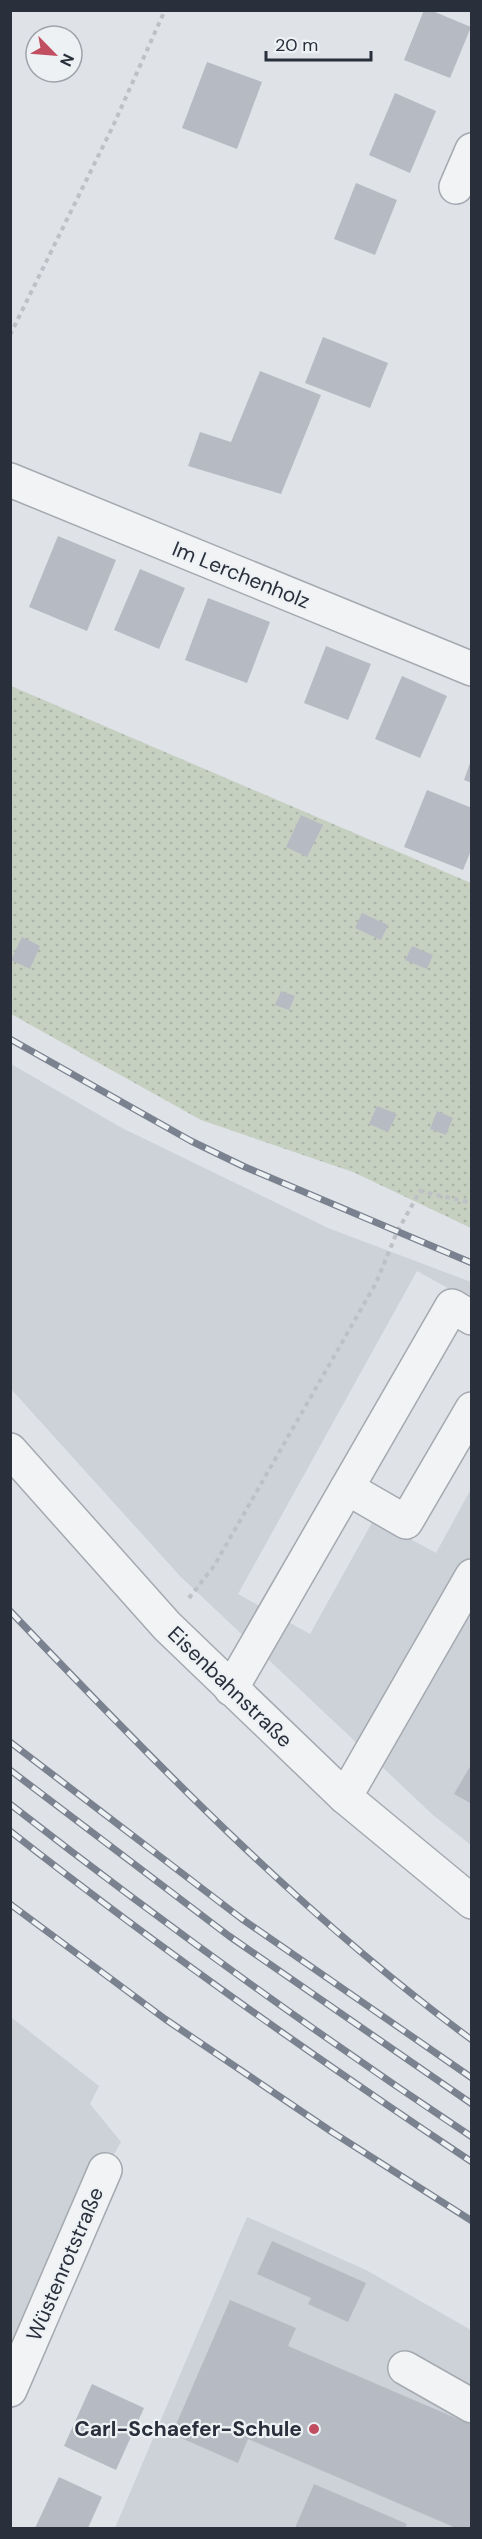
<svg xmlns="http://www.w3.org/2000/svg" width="482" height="2539" font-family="'DM Sans',sans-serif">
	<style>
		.built { fill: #cdd1d8 }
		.garden { fill: url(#garden-dots) }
		.building { fill: #b6bbc3 }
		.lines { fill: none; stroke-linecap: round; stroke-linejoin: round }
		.minor-casing { stroke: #a5a9b0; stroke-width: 36 }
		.path { stroke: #bdc0c5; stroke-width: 4; stroke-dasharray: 4.5 4.5; stroke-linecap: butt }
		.minor { stroke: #f1f3f5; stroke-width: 33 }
		.rail-casing { stroke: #7a828f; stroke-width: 7 }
		.rail { stroke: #eef1f4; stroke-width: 4.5; stroke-dasharray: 14; stroke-linecap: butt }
		.poi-dot { fill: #c14e60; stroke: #eef1f4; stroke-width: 2 }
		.labels { text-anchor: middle; stroke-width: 4.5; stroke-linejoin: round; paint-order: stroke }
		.street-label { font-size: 21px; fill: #29303c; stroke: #eef1f4 }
		.poi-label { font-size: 21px; font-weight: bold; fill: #29303c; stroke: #eef1f4; text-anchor: end }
	</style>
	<defs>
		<pattern id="garden-dots" width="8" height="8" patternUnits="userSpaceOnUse" patternTransform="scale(1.5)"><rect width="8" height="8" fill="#c5d0c1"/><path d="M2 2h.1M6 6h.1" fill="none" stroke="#a9b3a7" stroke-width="1.8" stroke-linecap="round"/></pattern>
	</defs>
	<rect width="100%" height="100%" fill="#dfe2e7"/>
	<g class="built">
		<polygon points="11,1064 122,1128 328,1228 471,1282 471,1301 417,1271 238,1594 310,1634 374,1519 436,1553 471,1489 471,1845 433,1815 180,1576 11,1389"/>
		<polygon points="11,2017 99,2086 90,2104 121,2142 105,2170 11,2390"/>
		<polygon points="247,2217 366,2270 471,2330 471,2528 115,2528"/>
	</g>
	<polygon class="garden" points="11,686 471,883 471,1228 353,1172 201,1120 11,1014"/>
	<g class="building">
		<polygon points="424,10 430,10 471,27 450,78 404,60"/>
		<polygon points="207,62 262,82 237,149 182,128"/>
		<polygon points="395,93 436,111 410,173 369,155"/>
		<polygon points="356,183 397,200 375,255 334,239"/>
		<polygon points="323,337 388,363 370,408 305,383"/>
		<polygon points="260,371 321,395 281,494 188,466 200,432 231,442"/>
		<polygon points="58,536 116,560 87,631 29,607"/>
		<polygon points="140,569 185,588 159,649 114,630"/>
		<polygon points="208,598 270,622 247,683 185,660"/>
		<polygon points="326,646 371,664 348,720 304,703"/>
		<polygon points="402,676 447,696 420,758 375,739"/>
		<polygon points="471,760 472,760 472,783 464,780"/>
		<polygon points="427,790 472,808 472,848 463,870 404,847"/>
		<polygon points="301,815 323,825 307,857 286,847"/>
		<polygon points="362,913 388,925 381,940 355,928"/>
		<polygon points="22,937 40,946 30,969 11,960"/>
		<polygon points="412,946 433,955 427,969 405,960"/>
		<polygon points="281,991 295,996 289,1010 275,1005"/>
		<polygon points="377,1106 397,1114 388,1132 369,1124"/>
		<polygon points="437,1111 453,1118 446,1135 430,1129"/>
		<polygon points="472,1763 472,1804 454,1794"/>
		<polygon points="272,2241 366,2283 348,2322 308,2304 311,2298 257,2274"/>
		<polygon points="230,2300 296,2328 288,2346 472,2425 472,2528 456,2528 248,2439 238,2463 172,2434"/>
		<polygon points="92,2384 144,2408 116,2470 64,2446"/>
		<polygon points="59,2477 102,2497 88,2528 35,2528"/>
		<polygon points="314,2484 407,2524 405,2528 295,2528"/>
	</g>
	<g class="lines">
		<defs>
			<g id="minor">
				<polyline points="456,187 472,150"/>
				<polyline points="10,480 472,669"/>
				<polyline points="10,1450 167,1626 345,1797 472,1902"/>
				<polyline points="347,1488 406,1522 472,1409"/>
				<polyline points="231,1689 452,1306 472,1318"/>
				<polyline points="345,1797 472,1576"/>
				<polyline points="405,2368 472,2406"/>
				<polyline points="10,2390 105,2170"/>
			</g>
		</defs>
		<use href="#minor" class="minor-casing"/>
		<g class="path">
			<polyline points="10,335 113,126 165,10"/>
			<polyline points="189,1598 214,1566 376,1283 397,1232 420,1191 472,1203"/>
		</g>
		<use href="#minor" class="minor"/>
		<defs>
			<g id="rail">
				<polyline points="10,1039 191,1141 245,1167 472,1263"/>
				<path d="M10,1611C155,1763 302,1915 472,2040"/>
				<polyline points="10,1742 242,1919 472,2078"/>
				<polyline points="10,1770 229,1936 472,2104"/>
				<path d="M10,1804C160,1921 314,2032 472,2137"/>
				<path d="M10,1831C159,1948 314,2057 472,2162"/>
				<polyline points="10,1904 165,2019 332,2132 472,2221"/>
			</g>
		</defs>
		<use href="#rail" class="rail-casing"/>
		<use href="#rail" class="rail"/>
	</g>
	<circle class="poi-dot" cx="314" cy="2429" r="6"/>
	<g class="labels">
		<g class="street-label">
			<text transform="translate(241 575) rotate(22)" y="7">Im Lerchenholz</text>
			<text transform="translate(230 1687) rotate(44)" y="7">Eisenbahnstraße</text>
			<text transform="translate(65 2264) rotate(-67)" y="7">Wüstenrotstraße</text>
		</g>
		<g class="poi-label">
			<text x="302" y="2436">Carl-Schaefer-Schule</text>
		</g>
	</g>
	<rect width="482" height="2539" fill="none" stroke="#29303c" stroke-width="24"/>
	<g transform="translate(54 54) rotate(115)"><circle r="28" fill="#eef1f4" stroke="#9fa4aa" stroke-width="1.5"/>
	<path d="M0-4.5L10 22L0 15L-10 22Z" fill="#c14e60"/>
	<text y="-9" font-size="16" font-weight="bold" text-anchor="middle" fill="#29303c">N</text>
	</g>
	<path d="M266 51v9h105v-9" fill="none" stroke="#29303c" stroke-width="3"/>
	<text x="275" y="51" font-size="18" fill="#29303c" stroke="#eef1f4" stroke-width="4.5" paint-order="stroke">20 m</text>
</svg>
